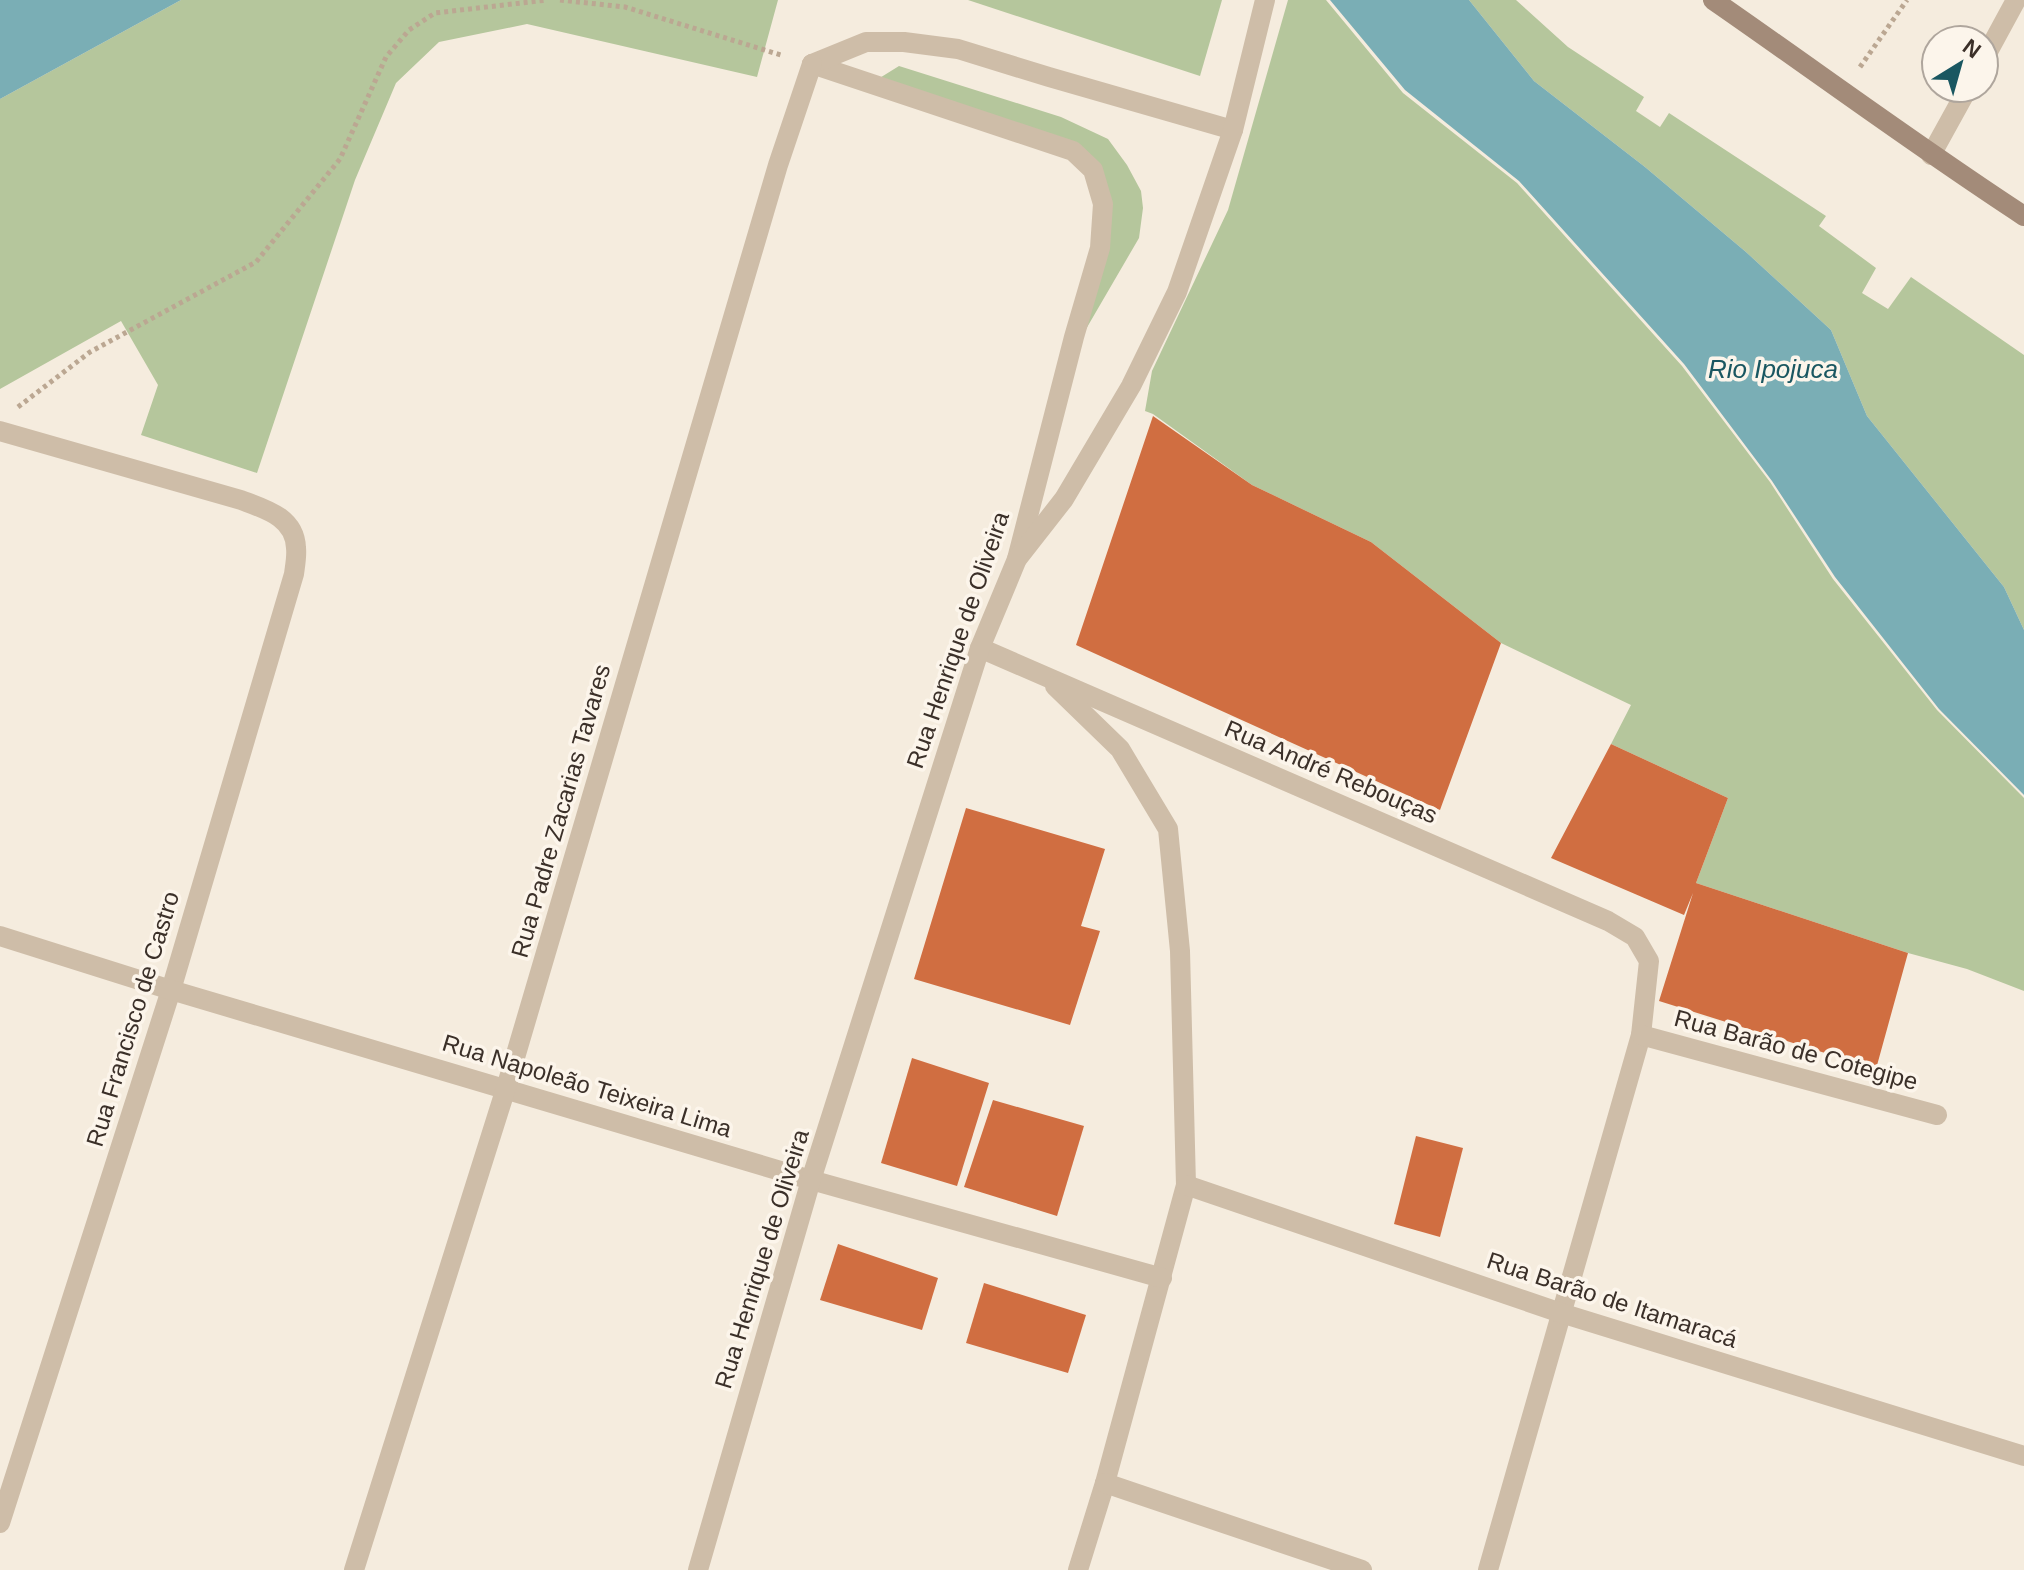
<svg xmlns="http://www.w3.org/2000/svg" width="2024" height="1570" font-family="Helvetica,sans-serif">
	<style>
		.green { fill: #b5c69c }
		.water { fill: #7aaeb5 }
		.building { fill: #d06e41 }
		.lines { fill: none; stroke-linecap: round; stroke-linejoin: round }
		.path { stroke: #bba792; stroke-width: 5; stroke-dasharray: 4 4; stroke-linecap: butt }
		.minor { stroke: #cebda8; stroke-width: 20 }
		.tertiary { stroke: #cebda8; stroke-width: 20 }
		.secondary { stroke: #a38b79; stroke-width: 20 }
		.labels { text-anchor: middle; stroke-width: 7; stroke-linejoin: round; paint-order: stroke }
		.street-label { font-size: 24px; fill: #3b3029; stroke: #fcf5eb }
		.water-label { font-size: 26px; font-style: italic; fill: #1a5761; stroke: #fcf5eb }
	</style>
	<rect width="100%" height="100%" fill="#f5ecde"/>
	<g class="green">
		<polygon points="181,0 778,0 757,77 527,24 439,42 396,83 355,180 257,473 141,435 158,385 121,321 0,389 0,99"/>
		<polygon points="968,0 1222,0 1200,76"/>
		<polygon points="1288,0 1326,0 1403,93 1517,183 1682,366 1770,482 1833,579 1937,710 2024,798 2024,991 1967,969 1908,953 1696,883 1728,798 1611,744 1631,705 1501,643 1371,542 1252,485 1153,414 1145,411 1152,371 1228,210"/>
		<polygon points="1469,0 1516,0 1568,47 1644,97 1636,111 1660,127 1669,113 1826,216 1819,226 1876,268 1862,293 1888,309 1911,277 2024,355 2024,630 2004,587 1867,416 1831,330 1746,252 1645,167 1534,81"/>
		<polygon points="899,66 1061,117 1108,139 1127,165 1141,191 1143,208 1139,238 1068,360 1103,204 1073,151 870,84"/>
	</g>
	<g class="water">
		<polygon points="0,0 181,0 0,99"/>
		<polygon points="1330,0 1469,0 1534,81 1645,167 1746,252 1831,330 1867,416 2004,587 2024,630 2024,795 1939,709 1835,577 1772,481 1684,364 1519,181 1405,90"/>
	</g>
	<g class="building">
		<polygon points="1153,416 1252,485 1371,542 1501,643 1440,810 1076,645"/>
		<polygon points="1611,744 1728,798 1696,883 1908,953 1876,1069 1659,1001 1693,893 1684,915 1551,858"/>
		<polygon points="966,808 1105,849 1081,926 1100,931 1070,1025 914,979"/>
		<polygon points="912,1058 989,1083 957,1186 881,1163"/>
		<polygon points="993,1100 1084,1126 1057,1216 964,1187"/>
		<polygon points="1416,1136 1463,1148 1440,1237 1394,1224"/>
		<polygon points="838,1244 938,1278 922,1330 820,1300"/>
		<polygon points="984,1283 1086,1315 1068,1373 966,1343"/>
	</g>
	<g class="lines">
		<g class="path">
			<polyline points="560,0 625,7 784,56"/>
			<polyline points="1860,67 1907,0"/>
			<polyline points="18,407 90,352 256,262 340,159 386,57 409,30 435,13 547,0"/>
		</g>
		<g class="minor">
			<polyline points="1984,59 2016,0"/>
			<polyline points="812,64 1073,151 1093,170 1103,204 1100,248 1074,337 1017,559"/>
			<polyline points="812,64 866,42 904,42 958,49 1049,77 1233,130"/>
			<polyline points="1931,155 1968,88"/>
			<path d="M0,431L241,500C265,509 295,517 296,548C297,556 295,566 294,574L171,990L0,1523"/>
			<polyline points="980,648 1608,921 1635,937 1649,961 1641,1035 1488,1570"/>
			<polyline points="1055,686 1120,749 1168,829 1180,951 1186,1185 1105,1483 1078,1570"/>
			<polyline points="0,936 171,990 811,1180 1162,1278"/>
			<polyline points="1641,1035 1937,1115"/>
			<polyline points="1186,1185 1561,1313 2024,1456"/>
			<polyline points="1105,1483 1362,1570"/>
			<polyline points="354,1570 506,1088 778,165 812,64"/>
		</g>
		<polyline class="tertiary" points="698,1570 811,1180 980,648 1017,559 1064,499 1131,386 1177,292 1233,130 1265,0"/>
		<path class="secondary" d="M1713,0C1817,72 1918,147 2024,216"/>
	</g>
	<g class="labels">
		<g class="street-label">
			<text transform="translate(958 640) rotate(-71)" y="8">Rua Henrique de Oliveira</text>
			<text transform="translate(1331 772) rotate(23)" y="8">Rua André Rebouças</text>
			<text transform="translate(561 811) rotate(-74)" y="8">Rua Padre Zacarias Tavares</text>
			<text transform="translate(133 1019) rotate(-73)" y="8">Rua Francisco de Castro</text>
			<text transform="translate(1796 1050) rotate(15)" y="8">Rua Barão de Cotegipe</text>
			<text transform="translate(587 1086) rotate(17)" y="8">Rua Napoleão Teixeira Lima</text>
			<text transform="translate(762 1259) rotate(-73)" y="8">Rua Henrique de Oliveira</text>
			<text transform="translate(1612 1300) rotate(18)" y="8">Rua Barão de Itamaracá</text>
		</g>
		<g class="water-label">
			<text x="1773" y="378">Rio Ipojuca</text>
		</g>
	</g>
	<g transform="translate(1960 64) rotate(37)"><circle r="38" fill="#fcf5eb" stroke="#afa69d" stroke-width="2"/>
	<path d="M0-6L14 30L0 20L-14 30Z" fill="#1a5761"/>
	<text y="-12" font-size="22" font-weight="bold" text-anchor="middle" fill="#3b3029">N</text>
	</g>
</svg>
